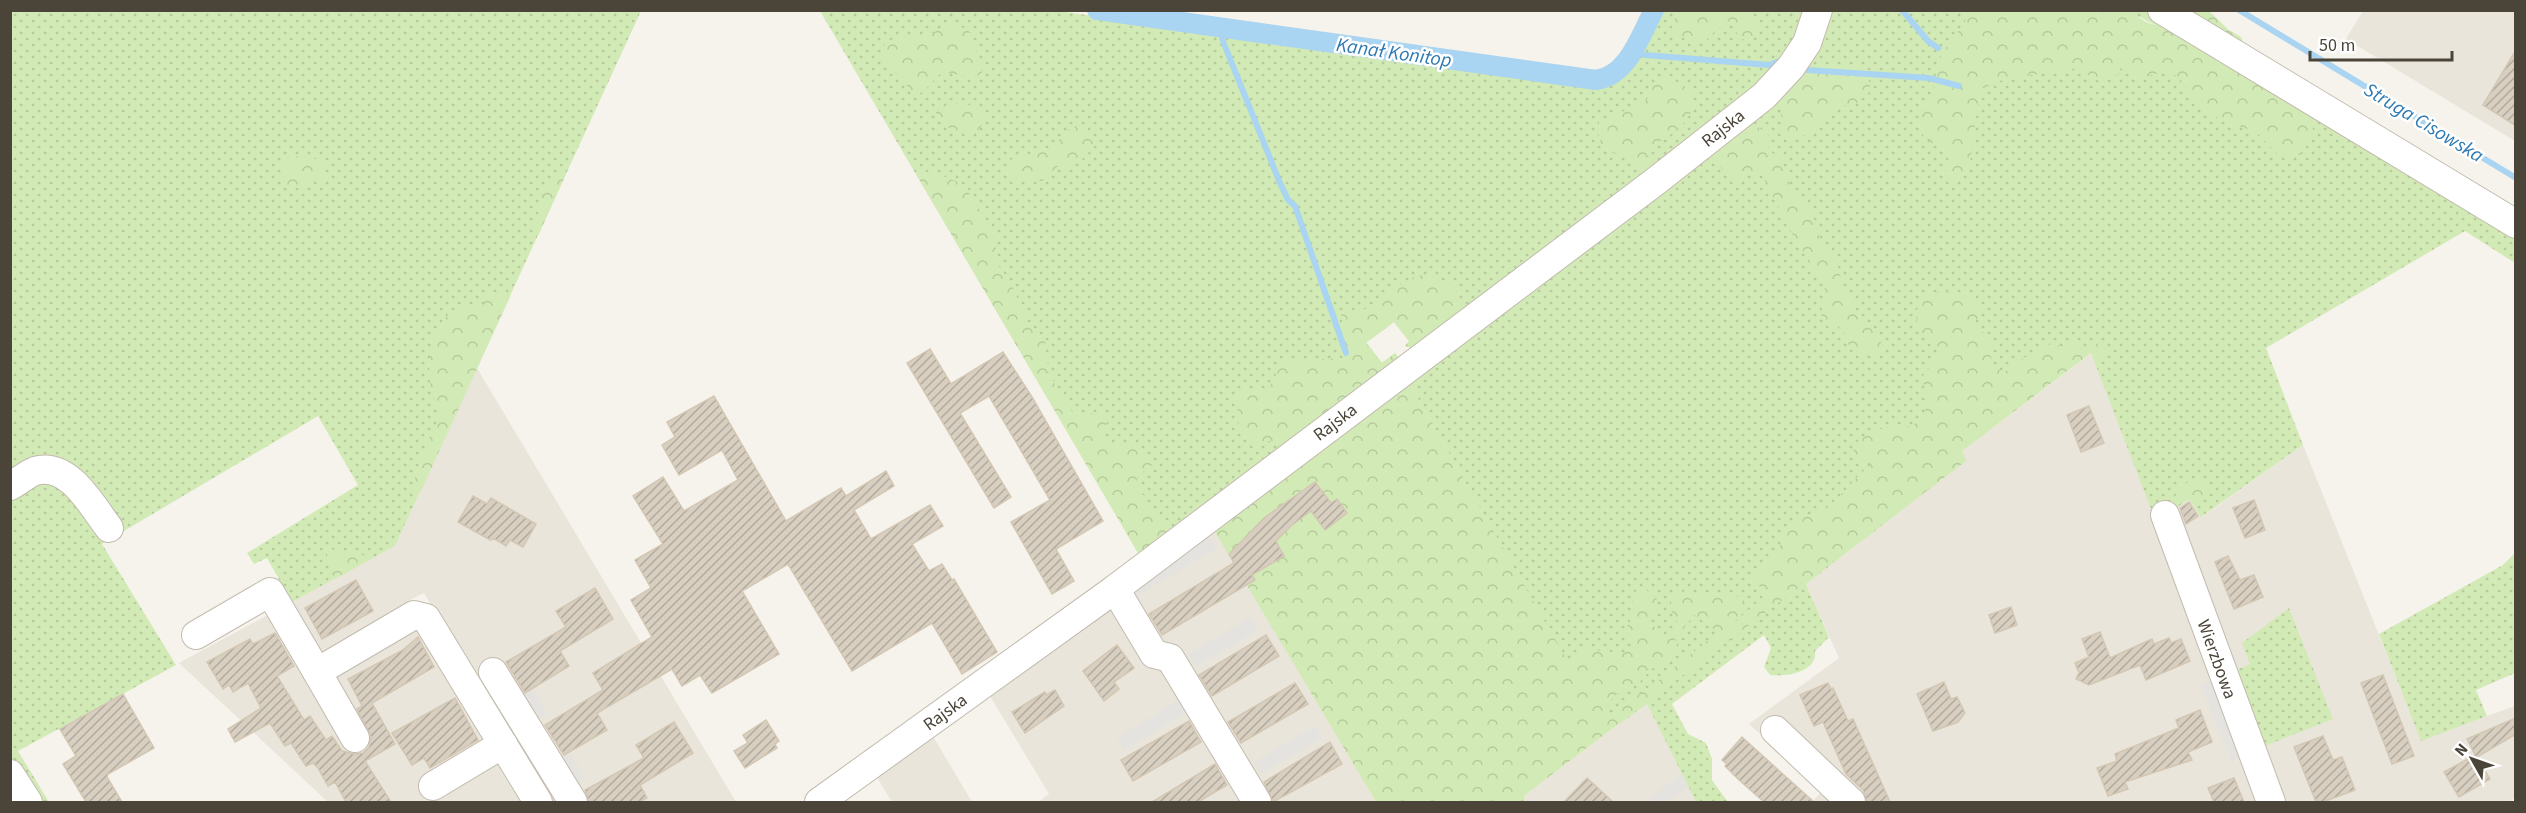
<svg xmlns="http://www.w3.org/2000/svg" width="2526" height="813" font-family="'Source Sans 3',sans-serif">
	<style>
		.residential { fill: #eae5da }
		.grass { fill: url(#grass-dots) }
		.forest { fill: url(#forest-crowns); fill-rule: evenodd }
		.parking { fill: #e5e3e0 }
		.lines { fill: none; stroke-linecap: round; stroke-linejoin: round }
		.stream { stroke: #a9d4f2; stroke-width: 6 }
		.canal { stroke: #a9d4f2; stroke-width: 20 }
		.building { fill: url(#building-hatch); stroke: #d3c7b4; stroke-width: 1.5 }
		.minor-casing { stroke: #c2bbae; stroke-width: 30 }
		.minor { stroke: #fff; stroke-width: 28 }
		.labels { text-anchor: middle; stroke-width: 5; stroke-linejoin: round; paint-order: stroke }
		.street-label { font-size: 18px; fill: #4b4439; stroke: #fff }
		.water-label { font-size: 20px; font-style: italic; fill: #2e7ab2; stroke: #fff }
	</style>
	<defs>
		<pattern id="grass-dots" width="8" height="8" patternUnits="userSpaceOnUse" patternTransform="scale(1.5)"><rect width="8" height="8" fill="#d2eab5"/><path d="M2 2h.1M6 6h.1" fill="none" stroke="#b6ca9c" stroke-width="1.8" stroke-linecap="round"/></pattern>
		<pattern id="forest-crowns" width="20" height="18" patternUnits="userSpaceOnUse" patternTransform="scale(1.5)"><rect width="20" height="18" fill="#d2eab5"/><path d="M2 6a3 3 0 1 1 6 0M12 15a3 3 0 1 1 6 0" fill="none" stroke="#b6ca9c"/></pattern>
		<pattern id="building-hatch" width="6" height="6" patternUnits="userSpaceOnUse" patternTransform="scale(1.5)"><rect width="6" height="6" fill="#d8cfc1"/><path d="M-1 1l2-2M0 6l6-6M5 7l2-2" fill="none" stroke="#b1aa9e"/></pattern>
	</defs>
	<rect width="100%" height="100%" fill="#f6f3ec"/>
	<g class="residential">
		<polygon points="2363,11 2515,11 2515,141 2346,39"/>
		<polygon points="2092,353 2171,511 2189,499 2202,517 2303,445 2421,740 2515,706 2515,797 2510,802 1812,802 1822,791 1749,724 1839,658 1806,584 1966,461 1962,451"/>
		<polygon points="477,368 736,802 548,802 424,593 408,601 404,614 411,626 425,629 487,733 491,759 506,763 529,802 328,802 179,663 395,546"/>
		<polygon points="1390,395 1309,688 1376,802 1038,802 1049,794 987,691"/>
		<polygon points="1647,703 1696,802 1524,802 1525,795"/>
		<polygon points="931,733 972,802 892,802 875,774"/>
	</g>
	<g class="grass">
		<polygon points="11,11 641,11 395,546 292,602 267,558 254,564 247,553 358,485 318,416 102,544 176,665 18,751 49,802 33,802 11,765"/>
		<polygon points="820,11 1058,11 1596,85 1614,82 1623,74 1659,11 1810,11 1769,83 1415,349 1405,346 1409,341 1394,322 1366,342 1382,363 1395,353 1401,361 1138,552"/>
		<path d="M1828,11H1970L2151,48L2297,113L2294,108L2295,97L2515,236V263L2465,231L2266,348L2303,445L2201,517L2189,499L2171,511L2153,514L2091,353L1962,451L1966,461L1806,584L1829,637L1815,651C1818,672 1786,677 1770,675L1764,667L1771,648L1764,635L1672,704L1688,734L1706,743L1712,759V780L1728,802H1696L1647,704L1619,724L1579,683L1408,381L1750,121Z"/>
		<polygon points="2093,11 2154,11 2167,19 2155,25 2140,17 2108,14 2094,15"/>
		<polygon points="2515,553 2515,673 2476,690 2487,716 2421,741 2379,634 2503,565"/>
		<polygon points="2289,608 2333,719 2257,749 2227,674 2250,664 2242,643"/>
	</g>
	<g class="forest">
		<path d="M2093,10L2094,15L2130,11L2146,22L2155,25L2167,19L2168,11L2208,10L2229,30L2241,37L2245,48L2295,97L2294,108L2312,126L2314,133L2302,154L2288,158L2277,154L2257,133L2208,114L2177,76L2163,72L2142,78L2113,65L2119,74L2104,82L2092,79L2080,66L2070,70L2008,78L1980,89L1969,169L1955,181L1949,180L1946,172L1950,152C1937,147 1914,136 1919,117C1921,109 1930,102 1933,93C1936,80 1935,68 1941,56C1948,42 1960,32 1967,17L1962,11Z"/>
		<polygon points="1680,11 1743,11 1754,19 1757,26 1755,34 1745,40 1739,38 1732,23 1727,21 1705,41 1692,42 1672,32 1672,23"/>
		<path d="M950,24C984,29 969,50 983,69L981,75L970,77L942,72L924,91L916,96L895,72L884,66L881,57L885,43L897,37H924Z"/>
		<path d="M1809,64C1828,72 1847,59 1867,71L1871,91L1854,105L1838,106L1809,133L1800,137H1789L1782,130L1781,107L1775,101Z"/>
		<path d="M1660,78C1669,78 1674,80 1682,85C1713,102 1675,136 1655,144L1650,154L1654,164L1649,168L1641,169L1633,159L1603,150L1598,133L1599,122C1615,112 1640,108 1649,97L1647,90Z"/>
		<path d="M950,103L978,106L984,112C986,144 950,135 936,117V112Z"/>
		<path d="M1750,121L1768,134V150L1783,160C1785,177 1794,202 1811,209L1820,238L1838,266L1842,283L1860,318L1878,331L1879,339L1884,348L1880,353L1860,356L1846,342L1844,332L1838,326L1828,327L1821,317L1825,285L1791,232L1761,173H1745L1737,180C1723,176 1717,162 1712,149Z"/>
		<path d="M1077,126L1093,135L1097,143L1081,161L1071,166H1058L1042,181C1027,181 1011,181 1006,166L1010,160L1052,147L1070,128Z"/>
		<polygon points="293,156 324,160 326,163 325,177 292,190 284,181 284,169 279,162 283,158"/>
		<path d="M931,171L967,186L972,202L981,211L994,233L998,265L1011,283L1027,321L1045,339L1048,366L1059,396L1076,416H1085L1095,412L1103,415L1107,422L1103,433L1108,441L1114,444C1130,440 1137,451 1151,456L1155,463L1140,474L1136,481L1156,518L1170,531L1142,560L916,174Z"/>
		<path d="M566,174L538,236L533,231L532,224C534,221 538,216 539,212C545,193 539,176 566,174Z"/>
		<path d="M1424,275C1453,282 1456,284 1464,312L1415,349L1405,346L1409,341L1394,322L1366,343L1382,363L1395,353L1401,361L1283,446L1278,440L1249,444L1239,432L1237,397L1241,390L1253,389L1263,393L1270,386L1283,361L1344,358L1349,354L1345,346L1341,312C1350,309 1357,312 1365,309C1387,300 1399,278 1424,275Z"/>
		<path d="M1942,290L1977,299L1982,314L1976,320L1975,328L1980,332L1988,333L1992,342L1991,362L1998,370L2006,371L2025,357L2037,356L2045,344L2069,347L2072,343H2080L2086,351L2100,342L2108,348L2102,358L2095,361L2091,353L1962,451L1966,461L1525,795L1524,802H1376L1211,525L1408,381L1568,662L1580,649L1624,653L1633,646L1634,640L1625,630C1632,618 1636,610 1631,597L1636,591L1644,588L1657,599L1656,613L1651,619L1653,626L1666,635L1678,624L1672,612L1671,602L1680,591L1697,595L1734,594L1744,601L1735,622L1763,597L1762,589L1751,577C1760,570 1774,561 1778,551C1782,543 1780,536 1786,529C1796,517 1810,516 1823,509C1843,498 1853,477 1871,465L1856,457L1852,446C1861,438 1877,428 1890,427C1901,426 1909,431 1920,419C1925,414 1926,405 1930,398L1921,378L1933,363L1938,347C1915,338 1914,321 1919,300ZM1694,615L1718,632L1663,677L1618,709L1612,716L1604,709C1612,698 1624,684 1638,684L1652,669L1673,657L1677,646L1675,639Z"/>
		<path d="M496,292L510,297L420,493L414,489C414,474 421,460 426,445C429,436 436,429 437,420C439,410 433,398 431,388C426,364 431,327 452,311C461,304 473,304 482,309L487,294Z"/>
		<path d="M2202,476L2210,484C2208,494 2202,501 2192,504L2189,499L2174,509C2172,490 2186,481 2202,476Z"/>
		<polygon points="331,549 367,556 372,559 334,579 326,551"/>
	</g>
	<g class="parking">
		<polygon points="1205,530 1216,549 1129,601 1123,590"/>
		<polygon points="1251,617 1258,630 1195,667 1188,654"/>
		<polygon points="2208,681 2218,682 2247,755 2232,761 2201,686"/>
		<polygon points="532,688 547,713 535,720 519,696"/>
		<polygon points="1179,700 1187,712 1124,750 1117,738"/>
		<polygon points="1315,726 1322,738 1261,774 1254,762"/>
		<polygon points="570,752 585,778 573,785 557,759"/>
		<polygon points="1682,774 1688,787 1667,802 1650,802 1648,799"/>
	</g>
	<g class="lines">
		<g class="stream">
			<polyline points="1902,10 1928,41 1938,48"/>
			<polyline points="2239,10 2516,178"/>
			<polyline points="1219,27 1224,44 1280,183 1288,200 1295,206 1346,353"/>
			<polyline points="1645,55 1770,65 1779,61"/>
			<polyline points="1807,70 1929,78 1959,86"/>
		</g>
		<path class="canal" d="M1097,10L1596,80C1628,76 1640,36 1654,10"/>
	</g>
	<g class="building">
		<polygon points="2516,50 2516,126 2483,105"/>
		<polygon points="930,349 951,384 1003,352 1032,397 1103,521 1056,549 1074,581 1052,594 1011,522 1050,500 989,396 960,413 1011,497 994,508 907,363"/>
		<polygon points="714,396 786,521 841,488 846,496 886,471 894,486 854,510 871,539 930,505 943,526 912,544 929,571 942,564 952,580 954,579 997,652 962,674 932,623 852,671 788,564 742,591 779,654 712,693 700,675 682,686 672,669 597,713 607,730 564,755 545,725 603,690 593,673 652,637 631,600 651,588 635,560 663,544 633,496 663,477 684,511 738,480 722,450 679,475 662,445 675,437 667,422"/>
		<polygon points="2089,406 2104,443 2081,452 2067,415"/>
		<polygon points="1315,482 1331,503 1337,499 1347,513 1325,530 1311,511 1292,525 1276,541 1284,556 1252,575 1255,580 1162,635 1149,614 1234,563 1229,554 1264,518"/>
		<polygon points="473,496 487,504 491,498 536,524 523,547 510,540 506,546 495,539 490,540 458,522"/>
		<polygon points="2254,500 2265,530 2245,538 2233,508"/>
		<polygon points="2189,502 2198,516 2186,524 2180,508"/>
		<polygon points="2228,556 2240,580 2254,575 2263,597 2234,609 2215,562"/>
		<polygon points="356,580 373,611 322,639 305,608"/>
		<polygon points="595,588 613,619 560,651 569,666 525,693 506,662 566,627 556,611"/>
		<polygon points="2011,607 2017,625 1995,633 1989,615"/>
		<polygon points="2100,632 2110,658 2152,639 2154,644 2169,638 2171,643 2181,639 2190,661 2146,680 2140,665 2089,685 2076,679 2079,673 2075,663 2089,657 2082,639"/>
		<polygon points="275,633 294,666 277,676 304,720 310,716 326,740 332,736 342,751 354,754 363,753 369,747 371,737 357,709 362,706 348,679 403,650 418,637 434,667 372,703 395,744 365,761 391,802 346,802 335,782 328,786 318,768 313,763 306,766 291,743 285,746 270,723 235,742 228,729 261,708 248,683 233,692 229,685 223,689 207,662 250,639 253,644"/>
		<polygon points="1266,635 1279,656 1212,696 1199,675"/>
		<polygon points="1117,645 1134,668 1114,682 1119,689 1104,701 1083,671"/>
		<polygon points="2383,675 2414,756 2392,764 2361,683"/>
		<polygon points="1944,682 1951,699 1957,697 1965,713 1958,722 1933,731 1917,694"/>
		<polygon points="1295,683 1308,704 1241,743 1228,722"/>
		<polygon points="1828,683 1831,689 1833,688 1848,721 1853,719 1890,802 1867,802 1863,790 1846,774 1823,722 1814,726 1800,695"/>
		<polygon points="1055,690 1064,706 1025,733 1012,712 1045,692 1046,695"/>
		<polygon points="123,694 154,748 108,774 107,777 122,802 86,802 63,764 76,756 60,729"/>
		<polygon points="455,698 478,740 430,768 424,758 412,765 392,733"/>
		<polygon points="2200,710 2212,742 2188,752 2192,760 2125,782 2128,789 2108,796 2097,768 2117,761 2115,754 2179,728 2176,720"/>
		<polygon points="2516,718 2516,734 2477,757 2490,779 2459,797 2444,772 2475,755 2467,739"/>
		<polygon points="766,720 779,741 775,744 777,748 745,768 734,751 748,743 743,735"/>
		<polygon points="1189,721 1201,742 1133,781 1121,760"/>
		<polygon points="674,722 693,753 640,785 647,798 639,802 589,802 585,790 644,758 636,745"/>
		<polygon points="2323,736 2333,760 2342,757 2355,790 2323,802 2316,802 2294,747"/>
		<polygon points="1742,737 1785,776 1814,802 1764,802 1738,779 1725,766 1727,764 1722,760"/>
		<polygon points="1330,742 1342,764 1273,802 1264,782"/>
		<polygon points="1215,764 1227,785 1198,802 1152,802"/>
		<polygon points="1587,778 1613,802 1564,802"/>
		<polygon points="2234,778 2244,802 2214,802 2208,788"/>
	</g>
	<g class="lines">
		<defs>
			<g id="minor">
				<polyline points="2162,10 2516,224"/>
				<path d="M10,486C18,482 27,474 35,471C69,461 92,506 109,528"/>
				<polyline points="2165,515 2271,802"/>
				<polyline points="1115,589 1154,654 1170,658 1257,802"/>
				<polyline points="196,635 270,592 317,672 414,615 426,618 538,802"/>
				<polyline points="317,672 355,738"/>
				<polyline points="493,672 573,802"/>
				<polyline points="1775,730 1851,802"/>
				<polyline points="10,774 28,802"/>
				<polyline points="433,786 503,744"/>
				<polyline points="819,802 1115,589 1656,181 1764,96 1791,67 1807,43 1818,10"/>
			</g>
		</defs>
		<use href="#minor" class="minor-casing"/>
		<use href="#minor" class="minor"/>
	</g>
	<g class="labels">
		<g class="street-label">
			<text transform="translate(1723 128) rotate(-38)" y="6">Rajska</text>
			<text transform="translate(1335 422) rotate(-37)" y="6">Rajska</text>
			<text transform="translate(2217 659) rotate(70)" y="6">Wierzbowa</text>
			<text transform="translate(945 712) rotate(-36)" y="6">Rajska</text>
		</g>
		<g class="water-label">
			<text transform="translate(1394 52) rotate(8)" y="7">Kanał Konitop</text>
			<text transform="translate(2424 122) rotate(31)" y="7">Struga Cisowska</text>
		</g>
	</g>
	<rect width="2526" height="813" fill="none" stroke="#4b4439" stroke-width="24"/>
	<g transform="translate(2472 759) rotate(310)" stroke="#ffffff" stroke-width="4.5" paint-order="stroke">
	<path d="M0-4.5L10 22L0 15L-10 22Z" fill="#4b4439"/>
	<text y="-9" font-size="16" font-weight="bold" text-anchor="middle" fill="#4b4439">N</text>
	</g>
	<path d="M2310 51v9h142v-9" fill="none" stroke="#4b4439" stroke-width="3"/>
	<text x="2319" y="51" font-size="18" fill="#4b4439" stroke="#ffffff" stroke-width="4.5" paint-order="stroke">50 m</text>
</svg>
